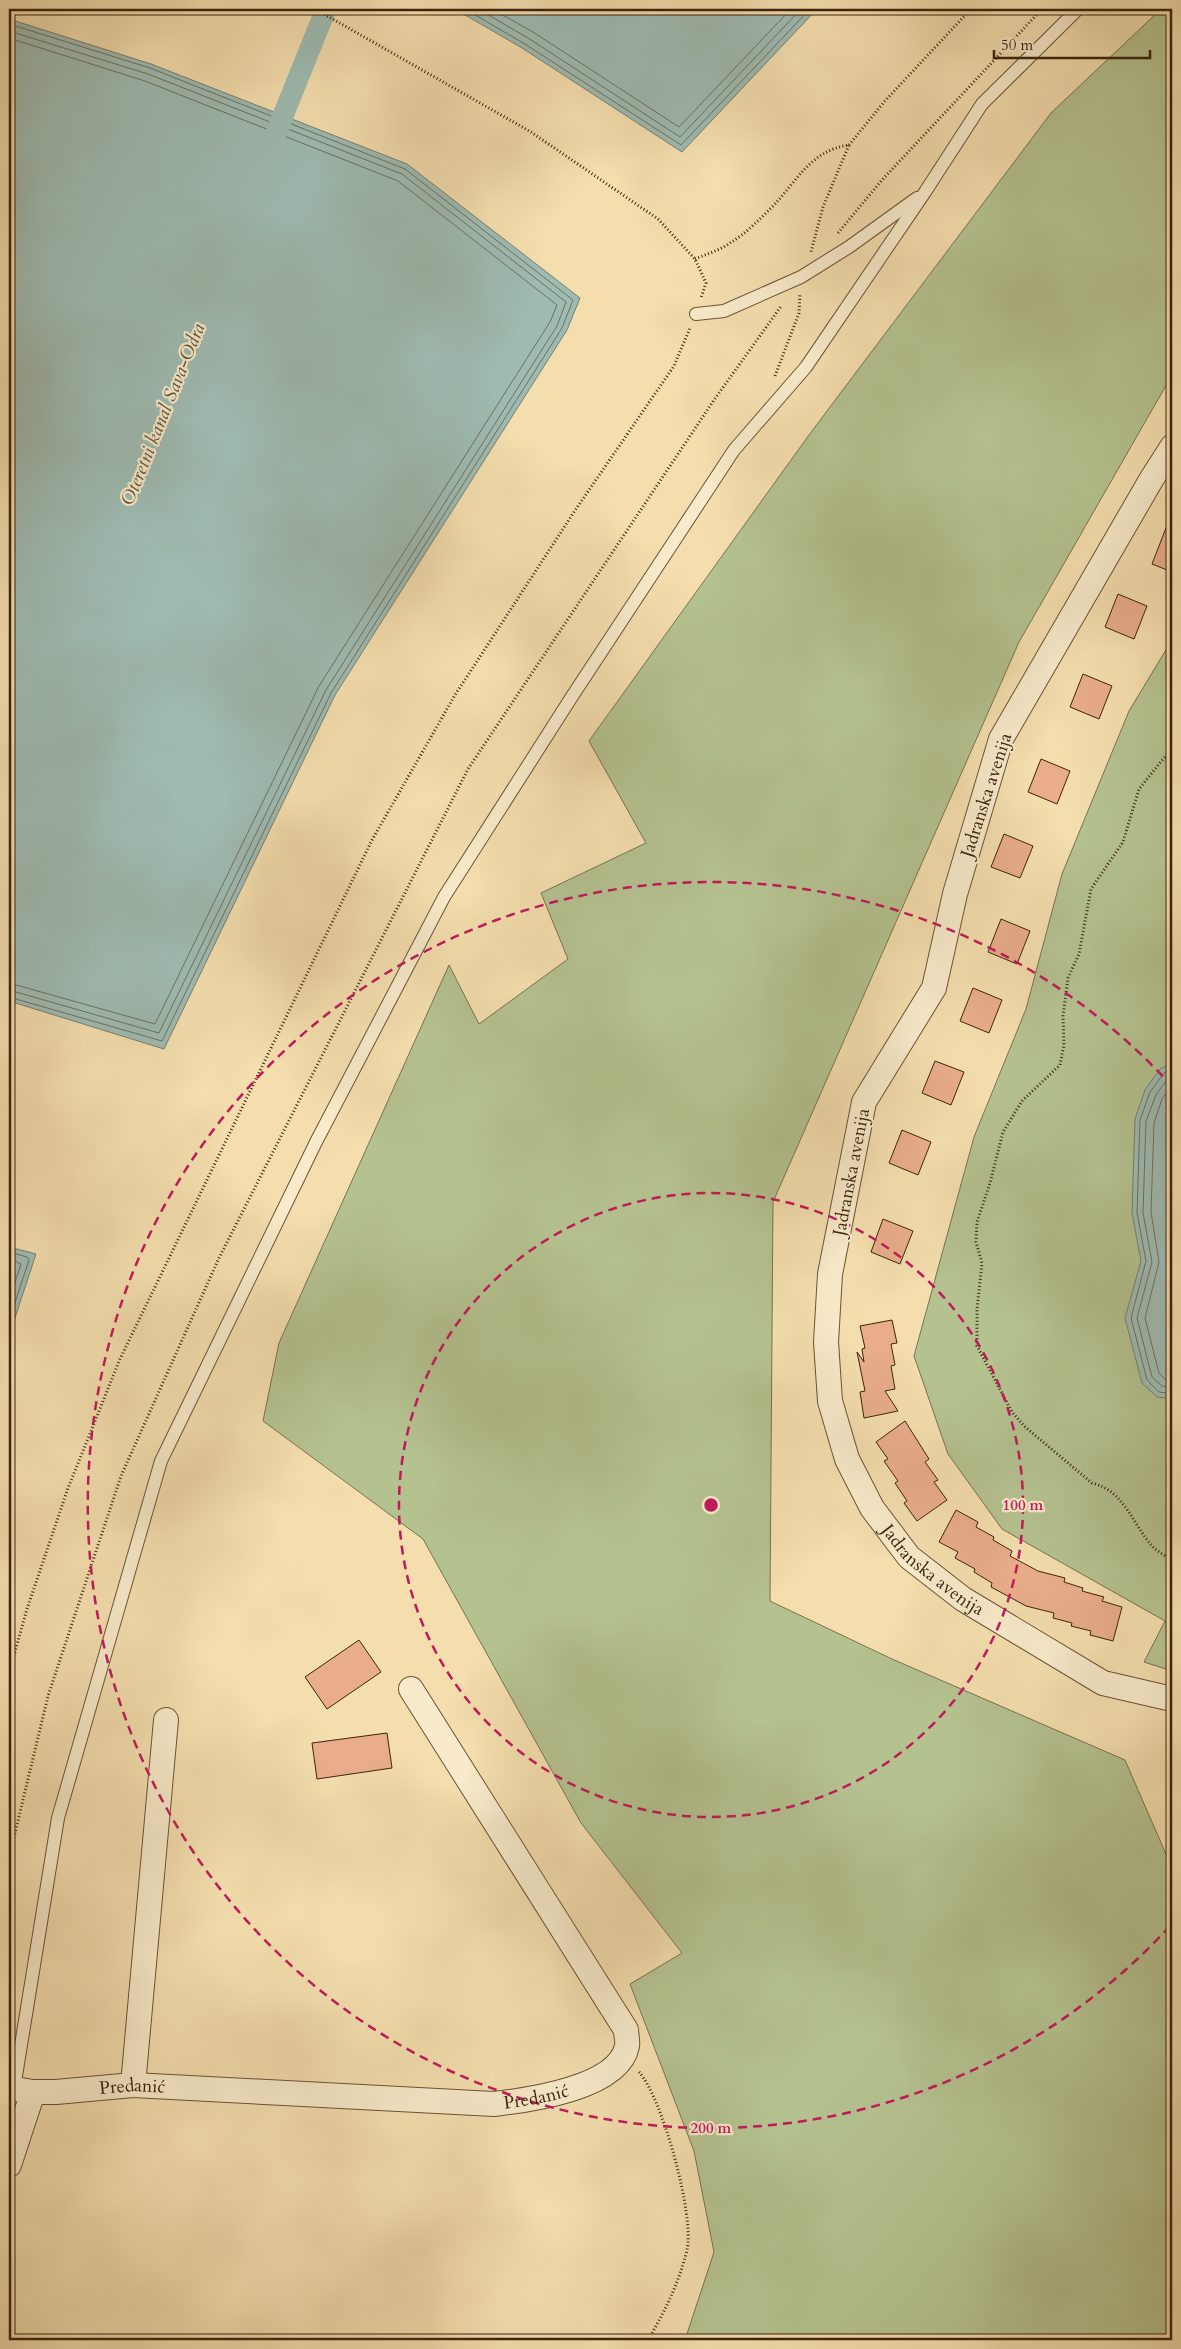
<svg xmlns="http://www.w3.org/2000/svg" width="1181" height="2349" font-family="Cardo,serif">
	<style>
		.green { fill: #b4c290; stroke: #78724f }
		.water { fill: #9ebbb2; stroke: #777e70 }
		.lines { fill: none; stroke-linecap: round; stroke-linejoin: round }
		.shore { stroke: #6e6f60; stroke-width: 1 }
		.canal { stroke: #9ebbb2; stroke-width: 21 }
		.building { fill: #e9ad8b; stroke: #3d230e }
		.service-casing { stroke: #6b5236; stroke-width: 14 }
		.minor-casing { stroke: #6b5236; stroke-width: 26 }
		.path { stroke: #3d230e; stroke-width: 3; stroke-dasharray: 1 2.5; stroke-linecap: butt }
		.service { stroke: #f8eaca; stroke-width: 12 }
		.minor { stroke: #f8eaca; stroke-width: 24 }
		.ring { fill: none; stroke: #c2185b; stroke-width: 2.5; stroke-dasharray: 9 6 }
		.labels { text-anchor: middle; stroke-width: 4.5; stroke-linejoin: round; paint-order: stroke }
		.street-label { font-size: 18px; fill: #3d230e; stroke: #f8eaca }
		.water-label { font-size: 19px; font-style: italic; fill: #5a513f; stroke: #f8eaca }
		.centre { fill: #c2185b; stroke: #f8eaca; stroke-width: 2.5 }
		.ring-label { font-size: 15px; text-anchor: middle; font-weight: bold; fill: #c2185b; stroke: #f8eaca; stroke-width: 4.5; stroke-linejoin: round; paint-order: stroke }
	</style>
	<rect width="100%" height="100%" fill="#f4deae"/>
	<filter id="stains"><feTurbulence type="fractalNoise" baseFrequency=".004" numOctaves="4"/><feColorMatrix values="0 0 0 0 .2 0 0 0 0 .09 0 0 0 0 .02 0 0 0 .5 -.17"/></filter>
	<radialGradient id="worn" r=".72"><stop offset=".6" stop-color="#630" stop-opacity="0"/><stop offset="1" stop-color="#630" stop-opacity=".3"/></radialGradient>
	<g class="green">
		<polygon points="1161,9 1172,9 1172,375 1019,642 773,1202 770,1601 892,1659 1125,1760 1172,1868 1172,2340 685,2340 714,2252 694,2151 630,1984 682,1953 581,1823 423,1539 263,1421 279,1343 449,965 479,1024 568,959 541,893 646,843 589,741 809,435 1051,113"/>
		<polygon points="1172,640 1172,1671 1144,1662 1165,1621 1002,1529 948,1454 914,1356 974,1137 1026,1009 1062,874 1129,711"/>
	</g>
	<g class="water">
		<polygon points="455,9 817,9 682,152 522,48"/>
		<polygon points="9,19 151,64 407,164 580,298 567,330 335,695 164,1049 9,1001"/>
		<polygon points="1172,1063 1172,1399 1157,1397 1142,1383 1125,1318 1141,1261 1132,1213 1135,1119 1145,1090 1160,1069"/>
		<polygon points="9,1247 36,1254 9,1336"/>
	</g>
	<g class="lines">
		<g class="shore">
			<polyline points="465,9 525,44 681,145 810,9"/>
			<polyline points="478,9 528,38 680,137 801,9"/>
			<polyline points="492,9 533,32 679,127 791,9"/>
			<polyline points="9,24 150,68 405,169 573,300 562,328 331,693 162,1041 9,997"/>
			<polyline points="9,31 148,74 402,174 566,302 557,326 326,690 159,1033 9,990"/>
			<polyline points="9,38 145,81 398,181 557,305 550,322 319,686 155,1024 9,983"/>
			<polyline points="1172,1069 1164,1073 1150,1092 1140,1120 1137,1213 1146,1261 1131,1318 1147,1380 1159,1392 1172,1394"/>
			<polyline points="1172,1076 1168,1078 1156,1095 1146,1121 1143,1213 1152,1262 1137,1318 1152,1377 1162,1386 1172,1388"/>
			<polyline points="1172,1085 1162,1099 1154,1123 1151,1212 1159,1262 1145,1318 1159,1373 1165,1379 1172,1380"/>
			<polyline points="9,1252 27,1257 29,1260 9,1321"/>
			<polyline points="9,1258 21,1264 9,1301"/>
		</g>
		<polyline class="canal" points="272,143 326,9"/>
	</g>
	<g class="building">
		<polygon points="1171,515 1172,515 1172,572 1152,564"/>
		<polygon points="1118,594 1147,606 1134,639 1105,627"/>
		<polygon points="1083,674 1112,686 1099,719 1070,707"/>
		<polygon points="1041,759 1070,771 1057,804 1028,792"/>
		<polygon points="1004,834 1033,846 1020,878 991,867"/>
		<polygon points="1001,919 1030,931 1017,964 988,952"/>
		<polygon points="973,988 1002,1000 989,1033 960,1021"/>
		<polygon points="935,1061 964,1072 951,1105 922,1093"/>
		<polygon points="902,1130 931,1142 918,1175 889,1163"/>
		<polygon points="883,1219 913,1231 900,1264 871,1252"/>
		<polygon points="892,1320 897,1343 891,1344 895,1365 891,1366 895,1389 885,1391 898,1411 864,1418 860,1392 865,1391 857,1352 864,1362 862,1349 865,1348 860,1326"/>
		<polygon points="905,1421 929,1459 925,1462 938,1480 934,1482 947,1500 917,1521 904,1503 907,1501 895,1483 898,1481 884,1461 888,1459 876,1442"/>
		<polygon points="956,1510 978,1522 976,1527 994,1537 993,1540 1012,1551 1010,1556 1038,1571 1065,1578 1064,1582 1083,1588 1082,1591 1104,1597 1102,1601 1122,1607 1113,1641 1090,1635 1091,1631 1071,1626 1072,1623 1053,1618 1054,1613 1026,1606 991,1587 992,1583 974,1572 975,1569 955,1558 958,1552 939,1542"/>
		<polygon points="359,1640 381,1672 327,1709 305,1677"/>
		<polygon points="387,1733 392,1768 317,1779 312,1743"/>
	</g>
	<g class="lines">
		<defs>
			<g id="service">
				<polyline points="696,314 724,311 801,277 849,247 917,198"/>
				<polyline points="14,2088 58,1818 161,1461 316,1142 444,897 571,698 734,450 806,367 925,192 982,104 1078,9"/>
			</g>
			<g id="minor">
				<path id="s1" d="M1172,447L1151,480L1001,739L955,894L934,988L864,1102L830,1274L826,1342L830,1401L847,1459L872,1508L909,1557L963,1599L1103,1683L1172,1699"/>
				<polyline points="133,2085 166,1720"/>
				<path id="s2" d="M9,2088L33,2092H56L133,2085L494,2104C529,2100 619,2088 627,2046C628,2041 626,2035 626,2030L411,1689"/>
				<polyline points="9,2165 33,2092"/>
			</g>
		</defs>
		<use href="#service" class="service-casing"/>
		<use href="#minor" class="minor-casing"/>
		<g class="path">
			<polyline points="315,9 531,132 658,219 695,259 706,283 701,298"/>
			<polyline points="849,145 884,102 971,9"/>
			<polyline points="838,233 882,180 1042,9"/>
			<path d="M695,259C707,254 720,250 730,243C744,235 759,220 771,208C797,182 809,151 849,145L823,207L811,252"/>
			<polyline points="775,376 799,313 800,294"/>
			<path d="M1172,745L1168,753L1139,789L1123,842L1091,889L1079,954L1068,978L1063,1016L1064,1045L1060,1065L1022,1101L1003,1132L990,1183L977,1222L976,1242L982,1263L977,1309V1346L1012,1412L1024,1426L1092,1483C1125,1491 1132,1524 1153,1547C1158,1552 1166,1556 1172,1561"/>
			<polyline points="9,1673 27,1609 68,1488 120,1359 372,840 455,695 576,509 674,366 690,328"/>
			<polyline points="9,1858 48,1696 121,1476 219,1258 468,769 714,400 782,305"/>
			<path d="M639,2072C662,2097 695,2216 687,2250C679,2283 665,2311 648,2340"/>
		</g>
		<use href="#service" class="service"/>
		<use href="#minor" class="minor"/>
	</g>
	<g class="ring">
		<circle cx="711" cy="1505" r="312"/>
		<path d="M1170 1926A623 623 0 1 1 1170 1084"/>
	</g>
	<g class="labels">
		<g class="street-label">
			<text transform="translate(986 795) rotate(-72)" y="6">Jadranska avenija</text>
			<text transform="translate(851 1172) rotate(-79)" y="6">Jadranska avenija</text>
			<text dy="6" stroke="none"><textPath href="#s1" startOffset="1236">Jadranska avenija</textPath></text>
			<text dy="6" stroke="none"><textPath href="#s2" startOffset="124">Predanić</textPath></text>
			<text dy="6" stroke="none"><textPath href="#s2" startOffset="529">Predanić</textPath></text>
		</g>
		<g class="water-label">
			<text transform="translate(162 414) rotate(-68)" y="7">Oteretni kanal Sava-Odra</text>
		</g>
	</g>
	<circle cx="711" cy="1505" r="8" class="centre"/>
	<g class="ring-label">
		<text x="1023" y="1510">100 m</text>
		<text x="711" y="2133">200 m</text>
	</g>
	<rect width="1181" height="2349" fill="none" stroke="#f4deae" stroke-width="30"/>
	<rect x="10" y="10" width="1161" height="2329" fill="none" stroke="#3d230e" stroke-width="2.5"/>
	<rect x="15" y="15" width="1151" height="2319" fill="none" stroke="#3d230e"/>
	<path d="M994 50v8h156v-8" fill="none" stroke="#3d230e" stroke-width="2.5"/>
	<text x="1001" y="50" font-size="15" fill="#3d230e" stroke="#f8eaca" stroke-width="4" paint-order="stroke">50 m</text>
	<rect width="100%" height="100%" filter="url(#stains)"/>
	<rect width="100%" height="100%" fill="url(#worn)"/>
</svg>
